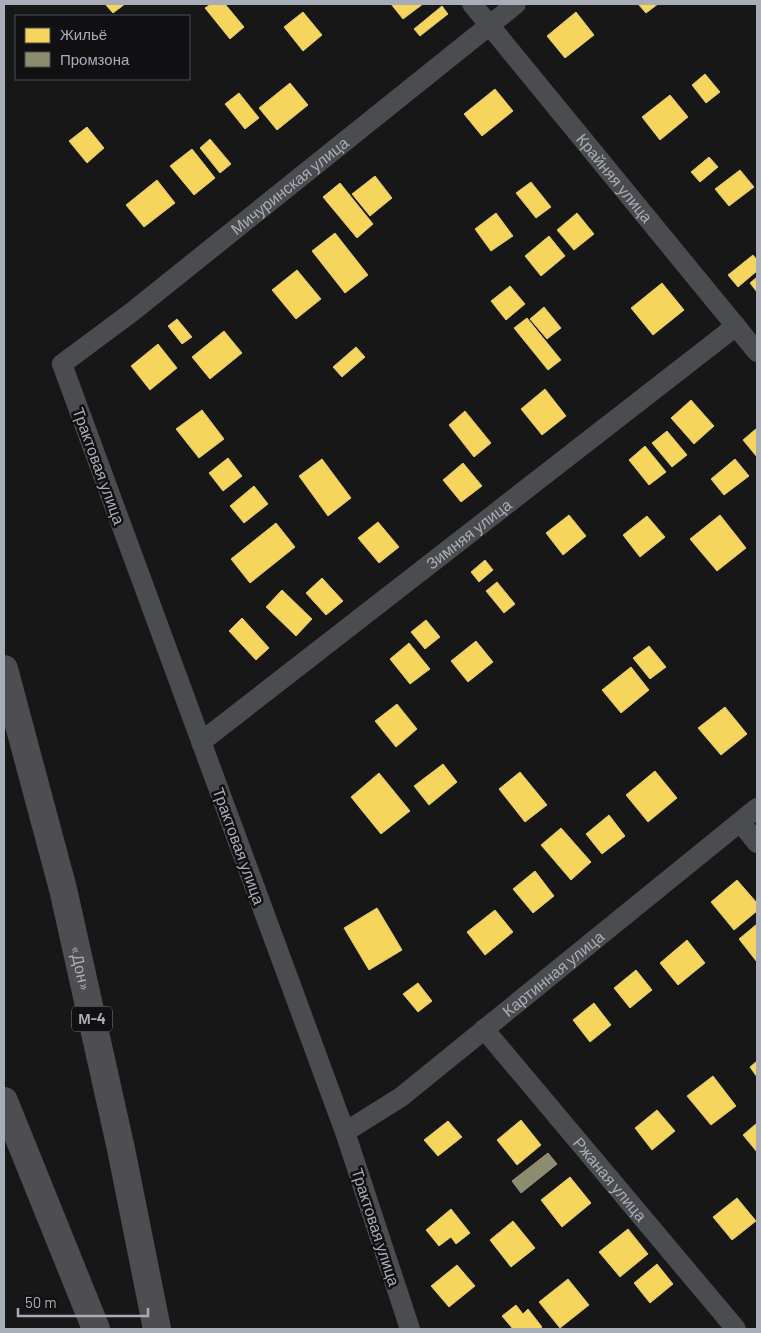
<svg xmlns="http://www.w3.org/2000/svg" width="761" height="1333" font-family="Barlow,sans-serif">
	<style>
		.homes { fill: #f6d55c; stroke: #dfc978 }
		.industry { fill: #8c8c6e; stroke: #949684 }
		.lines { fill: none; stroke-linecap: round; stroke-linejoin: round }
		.minor { stroke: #4b4c50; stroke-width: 20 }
		.trunk { stroke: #4e4e52; stroke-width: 28 }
		.labels { text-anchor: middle; stroke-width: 5; stroke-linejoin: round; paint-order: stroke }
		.shield { fill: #111113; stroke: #7b7e86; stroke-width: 1 }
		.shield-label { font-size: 15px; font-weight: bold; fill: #a8adb8 }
		.street-label { font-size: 16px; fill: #a8adb8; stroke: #111113 }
	</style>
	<rect width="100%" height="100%" fill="#171717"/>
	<g class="homes">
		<polygon points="105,4 125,4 113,13"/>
		<polygon points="211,4 225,4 244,27 230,39 205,8"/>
		<polygon points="391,4 423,4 403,19"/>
		<polygon points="638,4 658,4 646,13"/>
		<polygon points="442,6 448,14 420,36 414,29"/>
		<polygon points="303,12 322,35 303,51 284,27"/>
		<polygon points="576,12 594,35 565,58 547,36"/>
		<polygon points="705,74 720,92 706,103 692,85"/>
		<polygon points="290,83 308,105 277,130 259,108"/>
		<polygon points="495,89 513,111 482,136 464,114"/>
		<polygon points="239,93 259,118 245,129 225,104"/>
		<polygon points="670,95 688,117 660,140 642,117"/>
		<polygon points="87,127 104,148 87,163 69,141"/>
		<polygon points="210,139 231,164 220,173 200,148"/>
		<polygon points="192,149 215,178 194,195 170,166"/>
		<polygon points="709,157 718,167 700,182 691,172"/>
		<polygon points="740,170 754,187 729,206 715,189"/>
		<polygon points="375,176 392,198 370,216 352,194"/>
		<polygon points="157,180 175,203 144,227 126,205"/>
		<polygon points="531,182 551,207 536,218 516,193"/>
		<polygon points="340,183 373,224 357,238 323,197"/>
		<polygon points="496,213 513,236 491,251 475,229"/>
		<polygon points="577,213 594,234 574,250 557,230"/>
		<polygon points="335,233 368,275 345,293 312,251"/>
		<polygon points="549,236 565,256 541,276 525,256"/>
		<polygon points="753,255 757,260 757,271 738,287 728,275"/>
		<polygon points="297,270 321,299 296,319 272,290"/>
		<polygon points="757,277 757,292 750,283"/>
		<polygon points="662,283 684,310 653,335 631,308"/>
		<polygon points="510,286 525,304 506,320 491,301"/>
		<polygon points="544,307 561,328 547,339 530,319"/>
		<polygon points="527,318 561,360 548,370 514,328"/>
		<polygon points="177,319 192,337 182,344 168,326"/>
		<polygon points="224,331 242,353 210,379 192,357"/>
		<polygon points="158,344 177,368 150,390 131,366"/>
		<polygon points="356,347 365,357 342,377 333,367"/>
		<polygon points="545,389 566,416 542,435 521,409"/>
		<polygon points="691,400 714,426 694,444 671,418"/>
		<polygon points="202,410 224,439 199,458 176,429"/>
		<polygon points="465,411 491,443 474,457 449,425"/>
		<polygon points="757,428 757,457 743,440"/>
		<polygon points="667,431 687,455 672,467 652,443"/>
		<polygon points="645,446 666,472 649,485 629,460"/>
		<polygon points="228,458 242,476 223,491 209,473"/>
		<polygon points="322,459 351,498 328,516 299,476"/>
		<polygon points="735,459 749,476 724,495 711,479"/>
		<polygon points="463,463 482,486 461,502 443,480"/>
		<polygon points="254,486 268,504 244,523 230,506"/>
		<polygon points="569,515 586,536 563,555 546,533"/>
		<polygon points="720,515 746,548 717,571 690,539"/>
		<polygon points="647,516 665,537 640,557 623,535"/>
		<polygon points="378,522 399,547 379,563 358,538"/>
		<polygon points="276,523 295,547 250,583 231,559"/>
		<polygon points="485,560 493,570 479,582 471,572"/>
		<polygon points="322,578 343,601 326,615 306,593"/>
		<polygon points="497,582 515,604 504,613 486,591"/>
		<polygon points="282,590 312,619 296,636 266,607"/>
		<polygon points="242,618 269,648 256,660 229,631"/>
		<polygon points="426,620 440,637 425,649 411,632"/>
		<polygon points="476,641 493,662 468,682 451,661"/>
		<polygon points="409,643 430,669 410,684 390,659"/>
		<polygon points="649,646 666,667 650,679 633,658"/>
		<polygon points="631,667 649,690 621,713 602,690"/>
		<polygon points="397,704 417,729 396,747 375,721"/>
		<polygon points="725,707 747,734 721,755 698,728"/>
		<polygon points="443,764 457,782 429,805 414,786"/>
		<polygon points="655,771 677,798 648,822 626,795"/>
		<polygon points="520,772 547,805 525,822 499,789"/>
		<polygon points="379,773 410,811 381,834 351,797"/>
		<polygon points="609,815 625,836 602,854 586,834"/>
		<polygon points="561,828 591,862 571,880 541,845"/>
		<polygon points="535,871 554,896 533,913 513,889"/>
		<polygon points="737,880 757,903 757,911 734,930 711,902"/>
		<polygon points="377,908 402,950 369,970 344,928"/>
		<polygon points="495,910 513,932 485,955 467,932"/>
		<polygon points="757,924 757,962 739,939"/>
		<polygon points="687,940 705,963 678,985 660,963"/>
		<polygon points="636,970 652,990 630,1008 614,988"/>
		<polygon points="418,983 432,1001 418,1012 403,994"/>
		<polygon points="594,1003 611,1025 590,1042 573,1020"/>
		<polygon points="757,1061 757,1077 750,1067"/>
		<polygon points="713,1076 736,1106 711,1125 687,1096"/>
		<polygon points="657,1110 675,1131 652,1150 635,1128"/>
		<polygon points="521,1120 541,1145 517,1165 497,1140"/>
		<polygon points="448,1121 462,1137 438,1156 424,1140"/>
		<polygon points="757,1123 757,1152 743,1135"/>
		<polygon points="570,1177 591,1203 562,1227 541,1200"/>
		<polygon points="737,1198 756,1221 732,1240 713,1217"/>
		<polygon points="451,1209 470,1233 456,1244 451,1237 439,1246 426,1230"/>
		<polygon points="513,1221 535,1248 511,1267 490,1240"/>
		<polygon points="628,1229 648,1254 620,1277 599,1252"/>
		<polygon points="657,1264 673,1284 650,1303 634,1283"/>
		<polygon points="457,1265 475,1286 449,1307 431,1286"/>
		<polygon points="568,1279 589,1305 560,1328 539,1302"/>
		<polygon points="516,1305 523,1314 528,1309 542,1327 539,1329 513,1329 502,1316"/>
	</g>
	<polygon class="industry" points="548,1153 557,1164 521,1193 512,1181"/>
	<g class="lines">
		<g class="minor">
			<path id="s1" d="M472,4L757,352"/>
			<path id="s2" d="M201,742L736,326"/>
			<polyline points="740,822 757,843"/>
			<path id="s3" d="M484,1029L736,1329"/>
			<path id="s4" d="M345,1132L401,1097L757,808"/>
			<path id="s5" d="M410,1329L345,1132L62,364L132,312L516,4"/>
		</g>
		<g class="trunk">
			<path id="s6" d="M4,669L63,889L121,1149L157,1329"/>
			<polyline points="4,1101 96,1329"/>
		</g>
	</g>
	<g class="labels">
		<rect class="shield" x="72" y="1006.5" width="40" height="25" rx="4"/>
		<g class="shield-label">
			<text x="92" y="1024">М-4</text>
		</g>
		<g class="street-label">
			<text dy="6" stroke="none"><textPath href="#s1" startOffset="225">Крайняя улица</textPath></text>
			<text dy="6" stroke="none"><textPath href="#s5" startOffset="1315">Мичуринская улица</textPath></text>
			<text transform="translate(99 466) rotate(70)" y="6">Трактовая улица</text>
			<text dy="6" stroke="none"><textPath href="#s2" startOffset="339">Зимняя улица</textPath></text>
			<text transform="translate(239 846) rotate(70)" y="6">Трактовая улица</text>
			<text dy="6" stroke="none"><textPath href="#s6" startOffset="309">«Дон»</textPath></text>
			<text dy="6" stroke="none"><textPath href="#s4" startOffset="262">Картинная улица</textPath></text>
			<text dy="6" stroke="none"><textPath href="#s3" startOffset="196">Ржаная улица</textPath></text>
			<text transform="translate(376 1227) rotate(72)" y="6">Трактовая улица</text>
		</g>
	</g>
	<rect width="761" height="1333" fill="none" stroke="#a8adb8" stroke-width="10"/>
	<rect x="15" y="15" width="175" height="65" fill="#111113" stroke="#4d4f55"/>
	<rect x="25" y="28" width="25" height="15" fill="#f6d55c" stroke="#4d4f55"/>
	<text x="60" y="40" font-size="15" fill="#a8adb8">Жильё</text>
	<rect x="25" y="52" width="25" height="15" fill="#8c8c6e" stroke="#4d4f55"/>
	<text x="60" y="65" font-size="15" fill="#a8adb8">Промзона</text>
	<path d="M18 1308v8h130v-8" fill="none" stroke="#a8adb8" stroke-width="2.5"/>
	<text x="25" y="1308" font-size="15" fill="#a8adb8" stroke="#111113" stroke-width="4" paint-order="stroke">50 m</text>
</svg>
